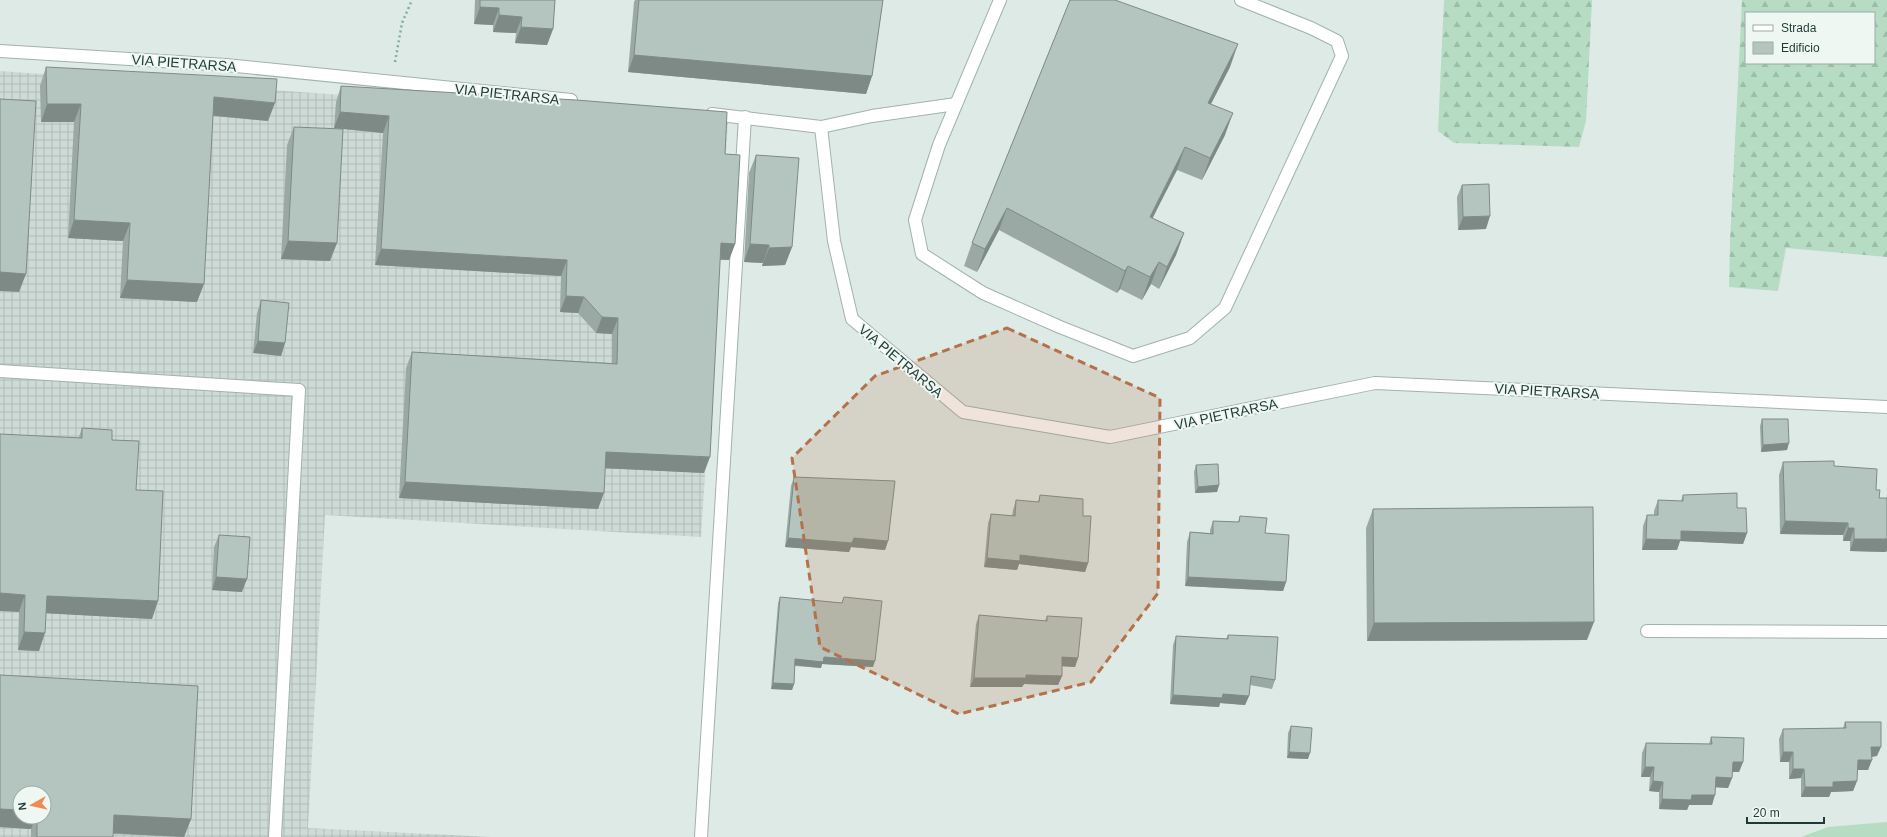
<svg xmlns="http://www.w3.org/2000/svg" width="1887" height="837" font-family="Helvetica,sans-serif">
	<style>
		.industrial { fill: url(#industrial-grid); fill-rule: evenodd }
		.grass { fill: #b6dcc4 }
		.forest { fill: url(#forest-firs); fill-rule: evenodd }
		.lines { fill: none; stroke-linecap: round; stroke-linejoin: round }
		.minor-casing { stroke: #a1b2ad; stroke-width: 14 }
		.path { stroke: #7eaea4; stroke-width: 2.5; stroke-dasharray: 2 3; stroke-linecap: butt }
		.minor { stroke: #fff; stroke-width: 12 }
		.wall { fill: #9ba9a4; fill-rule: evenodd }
		.shaded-wall { fill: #7e8a86 }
		.building { fill: #b4c5bf; stroke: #7e8a86 }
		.marked { fill: #b4714a; fill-opacity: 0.2; stroke: #b4714a; stroke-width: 3; stroke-dasharray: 8 5; stroke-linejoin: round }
		.labels { text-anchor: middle; stroke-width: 4; stroke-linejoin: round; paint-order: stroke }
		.street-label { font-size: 14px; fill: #1f3a35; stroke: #eff7f3 }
	</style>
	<defs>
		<pattern id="industrial-grid" width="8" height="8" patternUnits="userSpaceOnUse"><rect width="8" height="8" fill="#cddad5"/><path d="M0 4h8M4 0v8" fill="none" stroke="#b0bcb7"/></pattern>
		<pattern id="forest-firs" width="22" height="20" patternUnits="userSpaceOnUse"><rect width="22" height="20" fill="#b6dcc4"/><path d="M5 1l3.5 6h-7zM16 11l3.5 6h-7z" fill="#9cbea9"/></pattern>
	</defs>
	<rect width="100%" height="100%" fill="#deeae6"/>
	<path class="industrial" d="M0,71L728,122L701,537L325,515L308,828L491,837H0ZM20,793H44V817H20Z"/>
	<polygon class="grass" points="1887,822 1887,837 1801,837 1828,827"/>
	<g class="forest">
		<polygon points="1444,0 1592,0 1586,121 1579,147 1454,143 1438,131"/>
		<path d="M1742,0H1887V257L1786,248L1778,291L1729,287L1730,241ZM1746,13H1874V63H1746Z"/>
	</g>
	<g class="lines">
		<defs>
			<g id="minor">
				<polyline points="1000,0 939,145 915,220 922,254 983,293 1060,327 1133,356 1190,338 1225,308 1342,56 1337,41 1311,28 1241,0"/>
				<polyline points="0,51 226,65 571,100"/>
				<polyline points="712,114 821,127 834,241 852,319 963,412 1110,437 1375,383 1887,407"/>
				<polyline points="821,127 872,116 956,104"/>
				<polyline points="0,371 299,390 275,837"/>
				<polyline points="1647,631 1887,632"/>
				<polyline points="701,837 745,117"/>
			</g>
		</defs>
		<use href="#minor" class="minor-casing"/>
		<polyline class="path" points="395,62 402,23 412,0"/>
		<use href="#minor" class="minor"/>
	</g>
	<g class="wall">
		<polygon points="475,0 555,0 553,29 547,45 515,43 516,33 493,32 493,25 474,24"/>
		<polygon points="635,0 883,0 872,76 866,94 628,72 634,2"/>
		<polygon points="1070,0 1230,67 1211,104 1225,135 1202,180 1177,170 1152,218 1184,233 1176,255 1159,289 1151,284 1142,300 1120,289 1117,293 999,230 977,272 964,266 972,243"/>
		<polygon points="46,67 268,121 213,116 197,302 120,298 123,241 68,238 74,122 41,122 40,86"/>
		<polygon points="341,86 725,154 735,244 729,260 720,260 704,473 605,468 598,509 399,498 406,368 412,352 612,363 612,334 596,333 578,313 560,312 561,276 375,265 383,133 334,128 336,102"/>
		<polygon points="294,127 330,261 281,259 287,145"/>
		<polygon points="756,155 792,247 785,265 762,266 763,263 744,262 749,173"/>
		<polygon points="1462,185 1486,229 1458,230 1457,197"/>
		<polygon points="261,300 285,343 281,356 253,353 257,313"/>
		<polygon points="1762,419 1787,450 1761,452 1760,426"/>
		<polygon points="82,428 112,440 136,490 152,619 46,613 39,651 18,650 19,612"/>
		<polygon points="1783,462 1876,490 1879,498 1887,498 1887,550 1886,552 1850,551 1850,541 1843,541 1843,535 1780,534 1779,475"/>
		<polygon points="1196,465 1219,485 1217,492 1195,493 1194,472"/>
		<polygon points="794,477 888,541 885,550 851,547 849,552 785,547 791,486"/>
		<polygon points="1040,495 1083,516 1088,563 1085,572 1019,564 1017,570 984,567 988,523 991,514 1012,516 1013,510 1016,500 1038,502"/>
		<polygon points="1683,495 1737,508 1747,533 1743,544 1680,541 1677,550 1642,550 1643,526 1647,515 1654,515 1654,511 1658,500 1681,501"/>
		<polygon points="1373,509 1587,640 1367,641 1366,528"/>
		<polygon points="1240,516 1265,533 1286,582 1283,591 1185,586 1187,542 1190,532 1210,533 1210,530 1213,521 1238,522"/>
		<polygon points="219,535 242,592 212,590 214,547"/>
		<polygon points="780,597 842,603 844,597 873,667 822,664 821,668 795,666 794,684 792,690 771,689 778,603"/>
		<polygon points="979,615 1045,621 1047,616 1078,658 1075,667 1062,666 1062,676 1058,685 1024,684 1022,687 970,687 976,624"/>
		<polygon points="1228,635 1275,680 1272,689 1250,685 1249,696 1245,705 1220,703 1219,707 1170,704 1173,645 1176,636 1226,639"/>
		<path d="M0,675L191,819L184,837L113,834V837H31V829L0,827ZM20,793L44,817H20Z"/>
		<polygon points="1845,722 1877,756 1872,757 1868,770 1857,770 1857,781 1853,791 1831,792 1829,797 1801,797 1801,778 1789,779 1789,762 1780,762 1779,739 1783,729 1843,728"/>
		<polygon points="1291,726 1308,759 1287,758 1288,733"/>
		<polygon points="1711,737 1743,762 1739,772 1732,772 1732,778 1728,788 1715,787 1712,805 1689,805 1687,810 1659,809 1659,792 1649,791 1650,777 1641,777 1642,753 1646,743 1709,744"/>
	</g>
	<g class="shaded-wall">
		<polygon points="480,7 499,8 493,25 474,24"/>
		<polygon points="499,15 522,17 516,33 493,32"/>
		<polygon points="521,27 553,29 547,45 515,43"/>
		<polygon points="1238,44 1230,67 1200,125 1208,103"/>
		<polygon points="634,55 872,76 866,94 628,72"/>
		<polygon points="214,97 275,103 268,121 207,115"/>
		<polygon points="47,104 81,104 74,122 41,122"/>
		<polygon points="340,112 389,116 383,133 334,128"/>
		<polygon points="1233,113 1225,135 1202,180 1210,158"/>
		<polygon points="1185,147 1177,170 1142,239 1150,217"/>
		<polygon points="1007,208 999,230 977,272 985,249"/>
		<polygon points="1490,216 1486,229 1458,230 1463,217"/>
		<polygon points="74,220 130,223 123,241 68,238"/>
		<polygon points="1184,233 1176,255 1159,289 1167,267"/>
		<polygon points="288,241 337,243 330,261 281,259"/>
		<polygon points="721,243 735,244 729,260 715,259"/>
		<polygon points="750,244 769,245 763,263 744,262"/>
		<polygon points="792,247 785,265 762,266 769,248"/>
		<polygon points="381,249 567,260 561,276 375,265"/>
		<polygon points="1159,262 1151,284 1142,300 1150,277"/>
		<polygon points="1128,266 1120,289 1117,293 1125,271"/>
		<polygon points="0,272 26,274 19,292 0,291"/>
		<polygon points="127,280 204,284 197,302 120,298"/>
		<polygon points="566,296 584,297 578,313 560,312"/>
		<polygon points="602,317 618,318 612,334 596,333"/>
		<polygon points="258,341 285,343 281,356 253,353"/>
		<polygon points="1789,443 1787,450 1761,452 1763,445"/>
		<polygon points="606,452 710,457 704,473 600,468"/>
		<polygon points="405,482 604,493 598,509 399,498"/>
		<polygon points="1219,485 1217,492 1195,493 1198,487"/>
		<polygon points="1785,521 1848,523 1843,535 1780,534"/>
		<polygon points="1848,528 1854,528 1850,541 1843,541"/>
		<polygon points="1681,531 1747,533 1743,544 1680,541 1677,550 1642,550 1646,539"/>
		<polygon points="788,538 854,538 888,541 885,550 851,547 849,552 785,547"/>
		<polygon points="1854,539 1887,539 1887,550 1886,552 1850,551"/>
		<polygon points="1020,555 1088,563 1085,572 1019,564 1017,570 984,567 987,558"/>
		<polygon points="216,577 247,579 242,592 212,590"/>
		<polygon points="1188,577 1286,582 1283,591 1185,586"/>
		<polygon points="0,593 25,595 19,612 0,611"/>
		<polygon points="47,596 158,601 152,619 41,613"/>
		<polygon points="1594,622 1587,640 1367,641 1374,623"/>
		<polygon points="24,632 45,633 39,651 18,650"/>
		<polygon points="824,657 875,661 873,667 822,664 821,668 793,665 795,659"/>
		<polygon points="1062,657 1078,658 1075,667 1059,666"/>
		<polygon points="1026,675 1062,676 1058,685 1024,684 1022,687 970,687 974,678"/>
		<polygon points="773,683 794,684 792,690 771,689"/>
		<polygon points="1223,694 1249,696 1245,705 1220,703 1219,707 1170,704 1173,695"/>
		<polygon points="1871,747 1881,747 1877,756 1868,757"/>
		<polygon points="1289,752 1310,753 1308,759 1287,758"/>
		<polygon points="1783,752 1793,752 1789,762 1780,762"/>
		<polygon points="1858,760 1872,760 1868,770 1854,770"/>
		<polygon points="1733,762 1743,762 1739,772 1729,772"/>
		<polygon points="1645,767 1654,767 1650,777 1641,777"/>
		<polygon points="1793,769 1804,769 1801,778 1789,779"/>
		<polygon points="1716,777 1732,778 1728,788 1712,787"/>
		<polygon points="1653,781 1663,782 1659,792 1649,791"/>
		<polygon points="1857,781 1853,791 1831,792 1829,797 1801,797 1805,787 1833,782"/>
		<polygon points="1692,795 1715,795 1712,805 1689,805 1687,810 1659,809 1662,799"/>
		<polygon points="0,809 20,810 20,817 36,817 31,829 0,827"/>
		<polygon points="114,815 191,819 184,837 108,833"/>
	</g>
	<g class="building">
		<polygon points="480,0 555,0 553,29 521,27 522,17 499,15 499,8 480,7"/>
		<polygon points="639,0 883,0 872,76 634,55"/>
		<polygon points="1070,0 1115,0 1238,44 1208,103 1233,113 1210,158 1185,147 1150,217 1184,233 1167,267 1159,262 1150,277 1128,266 1125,271 1007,208 985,249 972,243"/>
		<polygon points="46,67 277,79 275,103 214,97 204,284 127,280 130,223 74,220 81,104 47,104"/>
		<polygon points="341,86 576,100 727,112 725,154 740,155 735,244 721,243 710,457 606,452 604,493 405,482 412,352 617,364 618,318 602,317 584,297 566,296 567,260 381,249 389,116 340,112"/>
		<polygon points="0,99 36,101 26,274 0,272"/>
		<polygon points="294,127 343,129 337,243 288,241"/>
		<polygon points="756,155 799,158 792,247 769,248 769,245 750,244"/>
		<polygon points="1489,184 1490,216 1463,217 1462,185"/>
		<polygon points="261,300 289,303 285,343 258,341"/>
		<polygon points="1762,419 1788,419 1789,443 1763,445"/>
		<polygon points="82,428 112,430 112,440 139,441 136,490 163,491 158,601 47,596 45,633 24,632 25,595 0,593 0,434 82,438"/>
		<polygon points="1834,461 1834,466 1877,469 1876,490 1880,490 1879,498 1887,498 1887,539 1854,539 1854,528 1848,528 1848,523 1785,521 1783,462"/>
		<polygon points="1218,464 1219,485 1198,487 1196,465"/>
		<polygon points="794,477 895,481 888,541 854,538 852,543 788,538"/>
		<polygon points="1737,493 1737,508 1746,508 1747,533 1681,531 1681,540 1646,539 1647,515 1658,515 1658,500 1683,501 1683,495"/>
		<polygon points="1040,495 1083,499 1083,516 1091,516 1088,563 1020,555 1020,561 987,558 991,514 1015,516 1016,500 1039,502"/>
		<polygon points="1593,507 1594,622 1374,623 1373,509"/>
		<polygon points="1240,516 1267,518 1265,533 1289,535 1286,582 1188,577 1190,532 1213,534 1213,521 1239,522"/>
		<polygon points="219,535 250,537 247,579 216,577"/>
		<polygon points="780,597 842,603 844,597 882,601 875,661 824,657 823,662 795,659 794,684 773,683"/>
		<polygon points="979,615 1047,621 1047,616 1082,618 1078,658 1062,657 1062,676 1026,675 1026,678 974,678"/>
		<polygon points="1228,635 1278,637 1275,680 1251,676 1249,696 1223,694 1222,698 1173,695 1176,636 1228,639"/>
		<polygon points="0,675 198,686 191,819 114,815 113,837 37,837 37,817 44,817 44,793 20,793 20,810 0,809"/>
		<polygon points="1845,722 1881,722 1881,747 1871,747 1872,760 1858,760 1857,781 1833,782 1833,787 1805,787 1804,769 1793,769 1793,752 1783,752 1783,729 1846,728"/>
		<polygon points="1291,726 1312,728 1310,753 1289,752"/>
		<polygon points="1711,737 1744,738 1743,762 1733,762 1732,778 1716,777 1715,795 1692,795 1691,800 1662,799 1663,782 1653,781 1654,767 1645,767 1646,743 1712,744"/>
	</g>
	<path class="marked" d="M1007,328L1160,398L1158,593L1091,682L959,714L820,647L792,458L875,376Z"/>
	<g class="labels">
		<g class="street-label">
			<text transform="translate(184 63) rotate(4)" y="5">VIA PIETRARSA</text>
			<text transform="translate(507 94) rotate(6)" y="5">VIA PIETRARSA</text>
			<text transform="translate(901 361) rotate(40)" y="5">VIA PIETRARSA</text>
			<text transform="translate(1547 391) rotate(3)" y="5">VIA PIETRARSA</text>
			<text transform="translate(1226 414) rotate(-12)" y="5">VIA PIETRARSA</text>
		</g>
	</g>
	<rect x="1745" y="12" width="130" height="52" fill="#eff7f3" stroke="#9caba7"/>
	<rect x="1753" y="25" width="20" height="6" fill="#ffffff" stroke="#9caba7"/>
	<text x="1781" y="32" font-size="12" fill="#1f3a35">Strada</text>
	<rect x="1753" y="42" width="20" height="12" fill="#b4c5bf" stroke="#9caba7"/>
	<text x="1781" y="52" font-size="12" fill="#1f3a35">Edificio</text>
	<g transform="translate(32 805) rotate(262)"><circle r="19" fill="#eff7f3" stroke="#9caba7"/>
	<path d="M0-3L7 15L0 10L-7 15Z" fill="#f48853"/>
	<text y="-6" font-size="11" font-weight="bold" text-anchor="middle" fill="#1f3a35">N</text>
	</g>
	<path d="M1747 817v6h77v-6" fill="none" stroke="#1f3a35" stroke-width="2"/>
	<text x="1753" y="817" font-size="12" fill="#1f3a35" stroke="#eff7f3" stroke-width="3" paint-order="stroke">20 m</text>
</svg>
